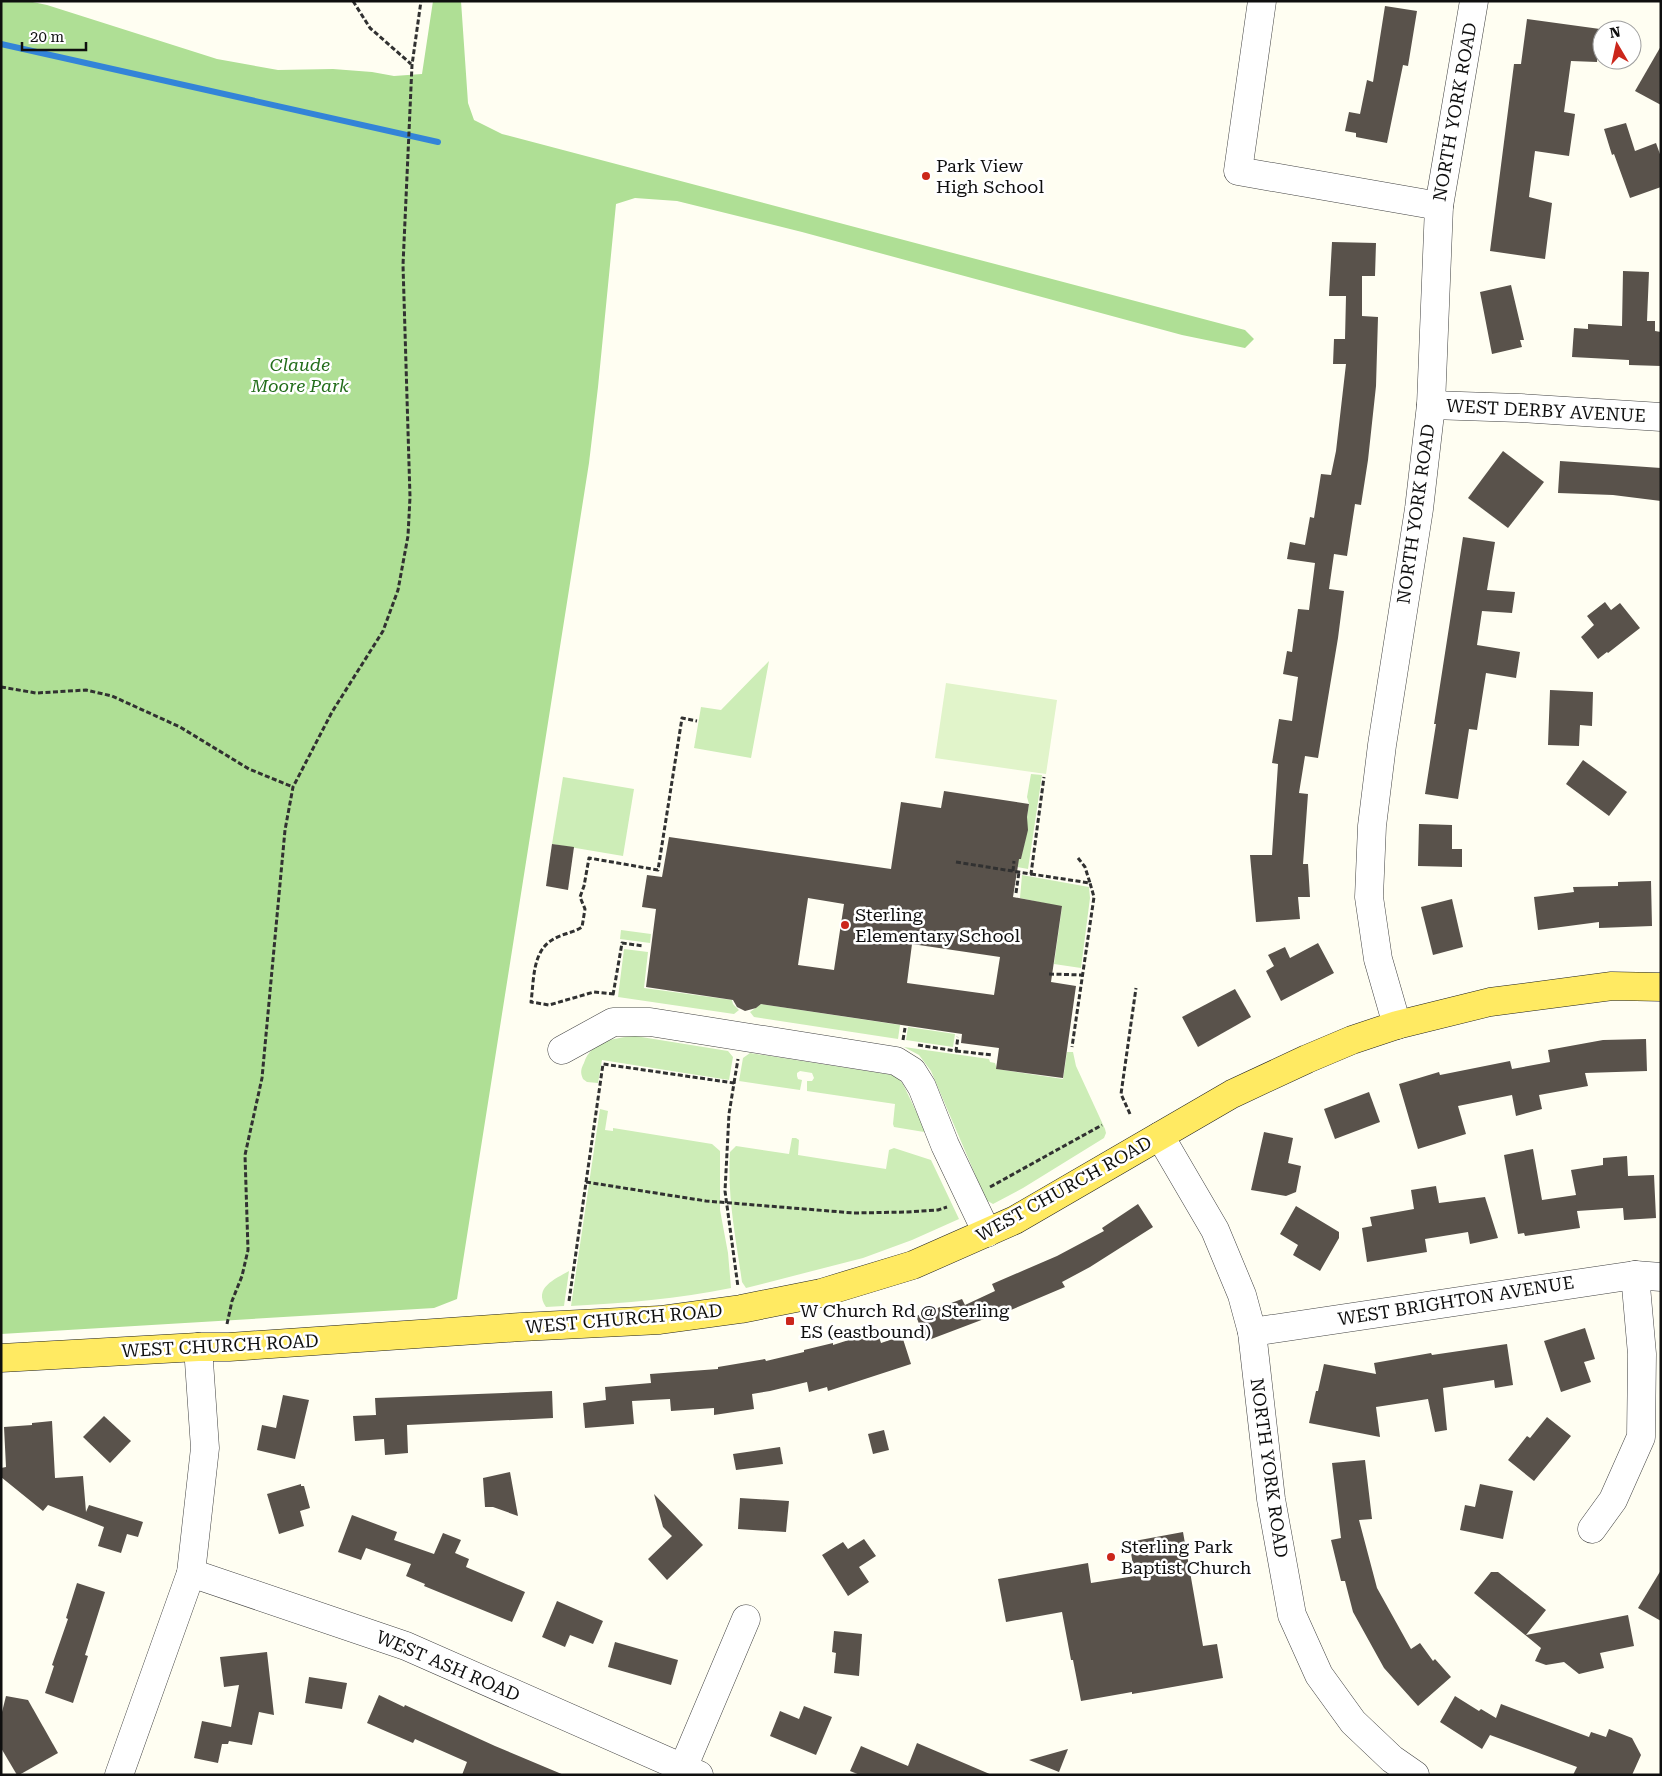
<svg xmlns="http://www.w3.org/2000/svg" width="1662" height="1776" font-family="'Roboto Serif',serif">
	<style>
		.green { fill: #cdedb7 }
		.forest { fill: #afdf95 }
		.pitch { fill: #e1f4ca }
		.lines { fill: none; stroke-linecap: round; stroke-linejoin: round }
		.stream { stroke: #3384d8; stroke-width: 6 }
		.building { fill: #59524b; fill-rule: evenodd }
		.minor-casing { stroke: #424242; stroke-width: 29 }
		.major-casing { stroke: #202020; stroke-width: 29 }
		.path { stroke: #313131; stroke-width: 3; stroke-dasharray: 5 2.5; stroke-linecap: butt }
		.minor { stroke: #fff; stroke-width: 28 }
		.major { stroke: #ffea62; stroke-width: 28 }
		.poi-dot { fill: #cb261b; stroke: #fff; stroke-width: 2 }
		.labels { text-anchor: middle; stroke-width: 5; stroke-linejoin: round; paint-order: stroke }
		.street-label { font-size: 18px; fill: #0f0f0f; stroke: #fff }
		.poi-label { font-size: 18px; fill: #0f0f0f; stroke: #fff; text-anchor: start }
		.park-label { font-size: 18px; font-style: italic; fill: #226d1a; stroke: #fff }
	</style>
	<rect width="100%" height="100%" fill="#fffef2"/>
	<g class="green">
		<polygon points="769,661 751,758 694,748 701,707 721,710"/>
		<polygon points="1031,774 1042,775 1028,869 1017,867 1018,859 1021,859 1027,830 1027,817 1029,804 1027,797"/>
		<polygon points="563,777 634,789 623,856 552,844"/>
		<polygon points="1022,875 1089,887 1090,898 1081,968 1054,964 1062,907 1020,898"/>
		<polygon points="621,930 651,934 650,943 620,939"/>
		<polygon points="624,949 648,952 644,988 732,1000 733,1004 739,1010 734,1014 618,997"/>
		<polygon points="761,1004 900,1025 898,1039 754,1017 750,1012"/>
		<polygon points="908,1027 955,1034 953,1047 906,1040"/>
		<path d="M635,1036L728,1051L733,1057L729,1080L602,1060L598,1083L587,1082L583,1079C580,1072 581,1069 584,1063C591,1041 615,1038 635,1036Z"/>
		<polygon points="904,1047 989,1059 990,1062 995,1063 997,1069 1063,1079 1067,1052 1073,1052 1076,1066 1105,1129 1106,1133 1104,1138 1023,1188 993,1204 986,1200 931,1071 919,1055"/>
		<polygon points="750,1053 873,1072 892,1075 898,1078 903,1084 925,1130 924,1132 894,1127 893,1124 895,1104 807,1091 807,1081 812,1081 814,1078 812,1073 800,1071 797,1073 797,1076 798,1079 802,1080 800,1090 739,1081 743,1058"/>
		<path d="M600,1109L608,1111L605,1130L613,1131V1128L712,1144L720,1151V1210L728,1253L731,1288C678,1299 625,1303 571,1306Z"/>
		<path d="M792,1138H796L799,1140L798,1155L886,1169L889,1150L894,1148L931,1160L959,1219L912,1240L863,1258L746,1288L742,1282C736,1239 727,1196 730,1152L736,1146L789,1154Z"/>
		<path d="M569,1271L564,1306L546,1307C533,1288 555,1279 569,1271Z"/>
	</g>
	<polygon class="forest" points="1,1 28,1 47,5 217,59 278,70 333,69 372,72 394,76 422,74 433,1 461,1 468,103 474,120 502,134 1245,330 1254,339 1245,348 1182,335 802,232 677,201 635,198 616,204 598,387 589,463 457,1299 434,1308 1,1334"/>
	<polygon class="pitch" points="946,683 1057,700 1046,774 935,758"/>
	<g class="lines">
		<polyline class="stream" points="1,44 438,142"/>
	</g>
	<g class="building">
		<polygon points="1385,6 1417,11 1408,66 1403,65 1387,143 1356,137 1356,133 1345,131 1349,112 1360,114 1367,80 1373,82"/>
		<polygon points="1527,19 1600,29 1597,62 1571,61 1564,112 1575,114 1569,156 1535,151 1529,197 1552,203 1545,259 1490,251 1514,64 1521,64"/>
		<polygon points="1661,46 1661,105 1635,91"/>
		<polygon points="1626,123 1635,151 1656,143 1661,157 1661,187 1630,198 1614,154 1612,155 1604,129"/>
		<polygon points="1332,242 1376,243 1375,276 1362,276 1362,316 1378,317 1376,386 1368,460 1361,505 1355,504 1347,556 1334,554 1329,589 1344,591 1338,638 1318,758 1305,756 1299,793 1308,794 1303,864 1308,864 1310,897 1298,897 1300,919 1256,922 1250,855 1272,855 1278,764 1272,763 1279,719 1292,721 1298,677 1283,674 1287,651 1292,652 1298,609 1309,610 1315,563 1287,559 1290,542 1305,545 1310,517 1314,518 1321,474 1331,475 1336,451 1346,364 1333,364 1334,339 1345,339 1346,296 1329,296"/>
		<polygon points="1623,271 1649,272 1647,321 1655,321 1655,331 1661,332 1661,366 1629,365 1629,360 1572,357 1574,328 1588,329 1588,324 1622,326"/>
		<polygon points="1511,285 1524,340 1520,340 1522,347 1492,354 1480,292"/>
		<polygon points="1503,451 1544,482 1508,528 1468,498"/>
		<polygon points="1560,461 1661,468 1661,501 1613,495 1558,493"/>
		<polygon points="1463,537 1495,542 1487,590 1515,592 1512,613 1482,611 1477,645 1520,652 1516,678 1486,673 1477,730 1469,729 1458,799 1425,794 1436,724 1434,724"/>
		<polygon points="1605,602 1611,610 1620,603 1640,628 1608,653 1607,652 1598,659 1581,637 1594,625 1587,616"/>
		<polygon points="1550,690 1593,692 1592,726 1580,725 1579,746 1548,745"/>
		<polygon points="1583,760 1627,792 1609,816 1566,784"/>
		<path d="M944,791L1029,804L1027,817L1028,830L1021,859H1019L1013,897L1062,906L1051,982L1076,986L1063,1078L996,1069L999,1048L961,1043L962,1034L761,1004L756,1008L745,1011L737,1007L733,1000L646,987L656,909L642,907L647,875L662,877L669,837L891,869L901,802L941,808ZM808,898L844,904L834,970L798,965ZM912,944L1000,957L994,995L907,983Z"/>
		<polygon points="1419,824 1452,825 1452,849 1462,849 1462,867 1418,866"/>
		<polygon points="552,844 574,847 568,890 546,886"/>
		<polygon points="1651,881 1652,926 1599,928 1599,922 1538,930 1534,897 1574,892 1573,887 1618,886 1618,882"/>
		<polygon points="1452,899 1463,947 1433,955 1421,907"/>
		<polygon points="1318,943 1334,973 1281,1001 1266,971 1274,966 1268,955 1285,947 1290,958"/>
		<polygon points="1235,989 1251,1017 1198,1047 1182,1017"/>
		<polygon points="1646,1039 1647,1071 1585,1073 1588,1086 1539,1095 1542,1109 1516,1116 1512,1095 1458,1106 1466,1134 1418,1149 1399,1084 1439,1072 1440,1075 1510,1061 1512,1069 1550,1062 1548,1050 1603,1040"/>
		<polygon points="1369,1092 1380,1122 1335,1139 1324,1109"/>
		<polygon points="1264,1132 1293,1138 1288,1163 1301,1166 1296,1192 1286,1196 1251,1190"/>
		<polygon points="1533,1149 1542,1200 1576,1195 1571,1170 1603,1165 1603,1158 1627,1156 1628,1176 1654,1175 1656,1218 1624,1220 1623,1208 1577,1211 1580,1228 1525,1236 1524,1233 1518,1234 1504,1155"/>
		<polygon points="1436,1186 1439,1203 1485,1197 1498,1238 1470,1244 1468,1232 1425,1239 1427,1252 1367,1262 1362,1228 1372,1226 1370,1217 1414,1209 1411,1190"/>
		<polygon points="1138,1204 1153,1227 1090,1267 1062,1282 1065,1287 992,1318 992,1316 926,1341 916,1316 962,1299 965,1305 995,1291 992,1284 1057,1256 1104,1231 1102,1228"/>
		<polygon points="1296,1206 1339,1232 1339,1238 1320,1271 1293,1255 1298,1245 1280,1234"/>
		<polygon points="1585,1328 1595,1359 1584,1362 1591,1382 1561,1392 1544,1341"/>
		<polygon points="877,1331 881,1343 902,1336 911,1364 828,1391 827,1387 809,1392 807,1382 770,1391 752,1394 754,1409 714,1415 714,1408 671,1411 670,1399 632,1401 634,1424 585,1428 583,1403 606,1400 605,1387 651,1383 650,1374 718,1369 718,1367 765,1359 766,1361 804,1352 804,1350 833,1343 833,1345"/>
		<polygon points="1507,1344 1513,1385 1495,1388 1494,1380 1443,1388 1447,1430 1435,1432 1428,1399 1376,1407 1380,1437 1309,1423 1316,1391 1318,1391 1324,1364 1376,1374 1374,1363 1431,1353 1432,1355"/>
		<polygon points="552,1391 553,1418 407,1425 408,1453 385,1455 384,1439 355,1441 353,1416 376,1415 375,1398"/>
		<polygon points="283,1395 309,1400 295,1459 257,1450 262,1425 276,1428"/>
		<polygon points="104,1416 131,1441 110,1463 83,1437"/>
		<polygon points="1547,1417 1571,1436 1534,1481 1508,1460 1527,1436 1530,1438"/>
		<polygon points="52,1421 55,1478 83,1476 86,1512 89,1505 143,1522 138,1537 127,1534 121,1553 98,1546 104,1527 48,1505 43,1511 1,1477 1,1468 6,1467 4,1427 32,1425 32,1423"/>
		<polygon points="884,1430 889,1450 873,1454 868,1434"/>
		<polygon points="780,1447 783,1464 736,1470 733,1454"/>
		<polygon points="1365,1460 1372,1519 1359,1520 1377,1588 1411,1649 1420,1643 1433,1661 1435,1659 1451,1677 1418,1706 1384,1668 1353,1612 1345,1581 1341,1581 1331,1540 1341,1538 1332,1463"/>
		<polygon points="510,1472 518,1516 493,1507 485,1507 483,1478"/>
		<polygon points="301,1484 301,1486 304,1486 310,1508 300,1511 304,1526 279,1534 267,1494"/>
		<polygon points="1480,1484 1513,1491 1503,1539 1460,1530 1465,1505 1475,1507"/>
		<polygon points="654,1494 703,1545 667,1580 648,1559 672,1536 663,1527"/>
		<polygon points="740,1498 789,1501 786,1532 738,1529"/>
		<polygon points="352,1515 397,1532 394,1540 434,1554 443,1533 461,1540 455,1553 469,1559 466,1567 525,1592 512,1622 424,1586 425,1584 406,1576 411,1564 366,1548 361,1560 338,1552"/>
		<polygon points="1183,1532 1203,1646 1217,1644 1223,1678 1150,1691 1132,1694 1132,1692 1081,1701 1073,1660 1071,1660 1062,1612 1006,1622 998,1579 1088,1563 1091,1583 1135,1576 1129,1542"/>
		<polygon points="864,1539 876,1556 859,1567 869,1582 848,1596 822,1555 843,1542 848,1549"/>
		<polygon points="1661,1570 1661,1621 1638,1608"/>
		<polygon points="1491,1572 1498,1572 1546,1610 1526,1635 1628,1615 1634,1646 1600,1653 1604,1668 1579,1674 1564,1662 1546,1665 1535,1661 1541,1648 1474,1593"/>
		<polygon points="77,1583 105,1592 85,1655 88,1656 73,1703 45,1693 54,1666 52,1665 68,1619 66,1618"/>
		<polygon points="557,1601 603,1621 593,1644 570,1635 565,1647 542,1637"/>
		<polygon points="834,1631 862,1634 859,1676 834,1673 836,1653 832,1652"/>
		<polygon points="615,1642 678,1660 671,1685 608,1667"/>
		<polygon points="267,1652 274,1715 259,1712 252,1745 229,1741 228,1744 222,1744 218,1763 194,1758 202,1721 231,1727 239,1685 224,1687 220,1657"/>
		<polygon points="309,1677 347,1683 342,1709 305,1703"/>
		<polygon points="379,1695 404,1707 405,1705 495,1746 564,1775 462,1775 467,1762 415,1739 413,1743 367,1723"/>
		<polygon points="6,1696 28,1700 58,1753 19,1775 17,1775 1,1748 1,1716"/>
		<polygon points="1455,1696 1479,1711 1481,1709 1496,1718 1501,1704 1589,1737 1591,1732 1606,1737 1609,1729 1632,1738 1641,1755 1632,1775 1573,1775 1577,1767 1490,1735 1482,1749 1440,1722"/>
		<polygon points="804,1706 832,1717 816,1755 770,1736 780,1711 799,1719"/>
		<polygon points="917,1743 992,1775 860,1775 850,1771 861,1746 908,1766"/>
		<polygon points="1068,1749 1059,1772 1029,1760"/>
	</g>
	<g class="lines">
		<defs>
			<g id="minor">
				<polyline points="1262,1 1238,171 1439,206"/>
				<polyline points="1431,405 1520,408 1661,417"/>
				<polyline points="1397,1025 1378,959 1369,897 1372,826 1382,745 1419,509 1431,405 1439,206 1474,1"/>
				<polyline points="562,1050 613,1022 650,1022 896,1061 912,1071 922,1087 945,1145 987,1233"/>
				<polyline points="1160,1136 1215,1230 1242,1295 1252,1332 1271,1499 1292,1615 1319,1675 1353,1722 1392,1759 1415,1775"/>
				<polyline points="1252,1332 1635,1275 1661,1277"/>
				<polyline points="1592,1529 1613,1500 1641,1437 1642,1354 1635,1275"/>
				<polyline points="191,1573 406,1646 699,1775"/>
				<polyline points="683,1768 746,1619"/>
				<polyline points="119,1775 191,1573 205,1448 198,1347"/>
			</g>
			<polyline id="major" points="1,1358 198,1347 229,1347 521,1327 660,1320 741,1309 821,1293 913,1265 1015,1220 1232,1094 1307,1059 1352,1040 1397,1025 1490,1002 1612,986 1661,987"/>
		</defs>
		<use href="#minor" class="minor-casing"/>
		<use href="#major" class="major-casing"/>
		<g class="path">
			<polyline points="353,1 370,28 411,64"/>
			<polyline points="1,687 36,693 86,690 112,696 180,727 249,769 293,787"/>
			<polyline points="1078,858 1085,867 1090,883"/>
			<polyline points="956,862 1031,874 1044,777"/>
			<polyline points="1013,871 1014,861"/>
			<polyline points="1031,874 1090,883 1094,897 1072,1047"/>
			<polyline points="1016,893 1019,872"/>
			<polyline points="1049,974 1083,975"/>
			<path d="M614,994L594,992L549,1005L531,1002C534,981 532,952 552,940C561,934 573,933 582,927L585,909L580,897L584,886L589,858L658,870L682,718L697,721"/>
			<polyline points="613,995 622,943 644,946"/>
			<polyline points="903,1040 905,1028"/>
			<polyline points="918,1045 956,1051 958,1037"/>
			<polyline points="956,1051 993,1055"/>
			<polyline points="734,1083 738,1059"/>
			<polyline points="1130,1114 1121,1094 1136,988"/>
			<polyline points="586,1182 706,1201 854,1213 908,1212 938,1210 947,1207"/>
			<polyline points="990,1187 1102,1125"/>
			<polyline points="569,1301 603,1064 734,1083 729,1114 725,1191 738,1287"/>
			<polyline points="227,1324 232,1301 242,1276 248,1250 245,1155 262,1078 285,830 293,787 332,712 383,631 398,590 408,536 410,497 403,265 412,65 421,1"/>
		</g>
		<use href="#minor" class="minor"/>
		<use href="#major" class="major"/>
	</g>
	<g class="poi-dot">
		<circle cx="926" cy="176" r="5"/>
		<circle cx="845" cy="925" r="5"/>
		<rect x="785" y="1316" width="10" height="10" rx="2.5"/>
		<circle cx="1111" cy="1557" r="5"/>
	</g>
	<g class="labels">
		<g class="street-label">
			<text transform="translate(1455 112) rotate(-80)" y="6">NORTH YORK ROAD</text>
			<text transform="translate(1546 411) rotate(3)" y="6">WEST DERBY AVENUE</text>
			<text transform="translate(1416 514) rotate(-82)" y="6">NORTH YORK ROAD</text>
			<text transform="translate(1064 1189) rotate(-29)" y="6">WEST CHURCH ROAD</text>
			<text transform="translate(1456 1301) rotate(-9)" y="6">WEST BRIGHTON AVENUE</text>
			<text transform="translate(624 1319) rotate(-5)" y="6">WEST CHURCH ROAD</text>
			<text transform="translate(220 1346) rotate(-3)" y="6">WEST CHURCH ROAD</text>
			<text transform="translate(1269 1468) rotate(82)" y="6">NORTH YORK ROAD</text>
			<text transform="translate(448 1666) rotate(23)" y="6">WEST ASH ROAD</text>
		</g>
		<g class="poi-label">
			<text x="936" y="172">Park View<tspan x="936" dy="21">High School</tspan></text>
			<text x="855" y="921">Sterling<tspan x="855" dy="21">Elementary School</tspan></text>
			<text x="800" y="1317">W Church Rd @ Sterling<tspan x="800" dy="21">ES (eastbound)</tspan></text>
			<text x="1121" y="1553">Sterling Park<tspan x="1121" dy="21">Baptist Church</tspan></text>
		</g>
		<g class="park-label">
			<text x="300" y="371">Claude<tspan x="300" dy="21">Moore Park</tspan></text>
		</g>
	</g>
	<rect width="1662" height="1776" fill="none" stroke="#0f0f0f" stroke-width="5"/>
	<g transform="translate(1617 45) rotate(351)"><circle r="24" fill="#ffffff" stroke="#9f9f9f"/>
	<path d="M0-4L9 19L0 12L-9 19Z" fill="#cb261b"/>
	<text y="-8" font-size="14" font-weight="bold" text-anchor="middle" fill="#0f0f0f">N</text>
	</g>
	<path d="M22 42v8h64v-8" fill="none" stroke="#0f0f0f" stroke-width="2.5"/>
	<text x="30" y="42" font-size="15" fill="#0f0f0f" stroke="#ffffff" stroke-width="4" paint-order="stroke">20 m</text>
</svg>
